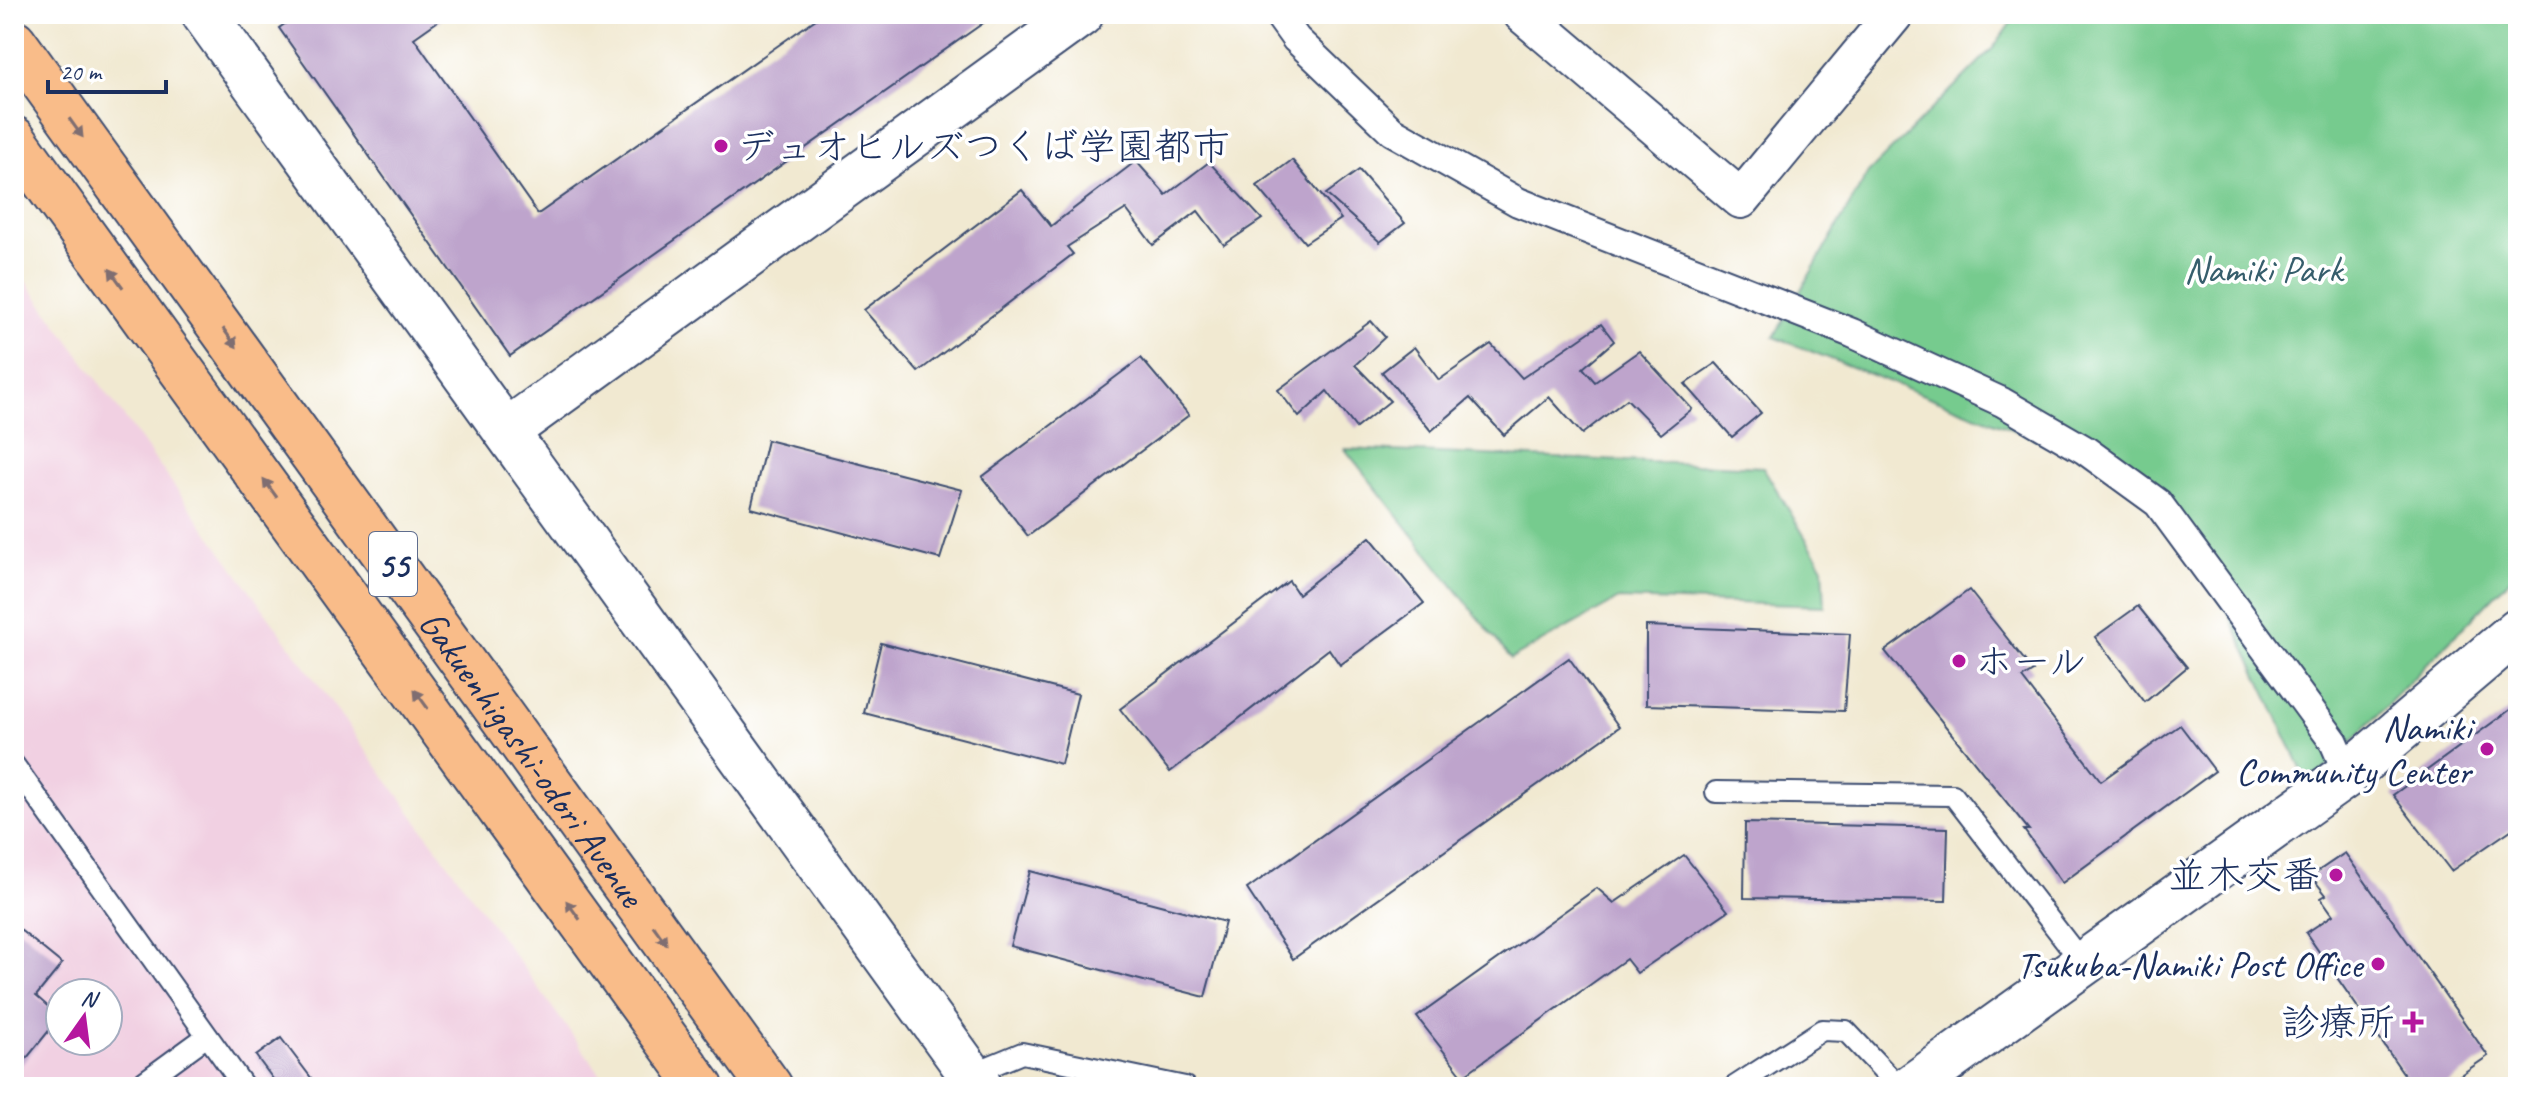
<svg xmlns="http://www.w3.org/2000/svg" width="2532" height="1101" font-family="Caveat,'Klee One',sans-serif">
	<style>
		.built { fill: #f1d0e2; fill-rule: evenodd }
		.green { fill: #76cb8e; stroke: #487d76; stroke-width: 2 }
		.building { fill: #bea4cc }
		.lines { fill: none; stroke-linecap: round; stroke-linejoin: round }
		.service-casing { stroke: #3b4b6f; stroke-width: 24 }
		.pedestrian-casing { stroke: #3b4b6f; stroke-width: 32 }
		.minor-casing { stroke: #3b4b6f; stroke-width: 42 }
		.tertiary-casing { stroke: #3b4b6f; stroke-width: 48 }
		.primary-casing { stroke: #3b4b6f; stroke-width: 48 }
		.service { stroke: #fff; stroke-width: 20 }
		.pedestrian { stroke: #fff; stroke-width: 28 }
		.minor { stroke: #fff; stroke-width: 38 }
		.tertiary { stroke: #fff; stroke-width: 44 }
		.primary { stroke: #f9bc89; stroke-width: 44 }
		.oneway { fill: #7f6e71 }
		.poi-dot { fill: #b5179e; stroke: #fff; stroke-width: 3 }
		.labels { text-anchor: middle; stroke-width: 7; stroke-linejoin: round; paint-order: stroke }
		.shield { fill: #fff; stroke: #5f6d8e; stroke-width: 2 }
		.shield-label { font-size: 36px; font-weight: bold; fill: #1b2f5e }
		.poi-label { font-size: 38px; fill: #1b2f5e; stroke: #fff; text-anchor: end }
		.park-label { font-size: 38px; fill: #365e6c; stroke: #fff }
		.street-label { font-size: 38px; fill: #1b2f5e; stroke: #fff }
	</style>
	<rect width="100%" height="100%" fill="#fff"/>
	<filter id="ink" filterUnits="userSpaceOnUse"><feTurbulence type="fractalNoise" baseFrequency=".0125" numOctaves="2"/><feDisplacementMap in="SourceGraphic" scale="16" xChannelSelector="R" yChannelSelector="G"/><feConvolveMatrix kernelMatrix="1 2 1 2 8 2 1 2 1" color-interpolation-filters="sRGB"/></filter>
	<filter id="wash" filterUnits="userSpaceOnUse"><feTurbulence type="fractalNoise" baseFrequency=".006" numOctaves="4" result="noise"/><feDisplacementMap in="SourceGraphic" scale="32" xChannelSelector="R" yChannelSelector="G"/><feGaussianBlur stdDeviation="1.8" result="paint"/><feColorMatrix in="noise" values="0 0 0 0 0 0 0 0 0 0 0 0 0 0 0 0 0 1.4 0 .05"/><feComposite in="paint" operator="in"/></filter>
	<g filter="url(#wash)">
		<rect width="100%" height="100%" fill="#f1e9d1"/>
		<path class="built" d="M14,265L610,1087H14ZM60,993H108V1041H60Z"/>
		<g class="green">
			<polygon points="2017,14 2518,14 2518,571 2309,785 2194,540 2091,460 1774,337 1868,173 1993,48"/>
			<polygon points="1345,449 1763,467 1823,567 1825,606 1619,599 1511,659"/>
		</g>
		<g id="blocks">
			<g class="building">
				<polygon points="299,14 448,14 414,38 538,214 823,14 996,14 510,356 279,28"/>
				<polygon points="1292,160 1341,219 1305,243 1257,186"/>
				<polygon points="1136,161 1166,195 1209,162 1262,219 1224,245 1198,211 1153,245 1126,209 1067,247 1073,254 918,372 864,310 1022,190 1051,226"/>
				<polygon points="1359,170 1405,223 1380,242 1326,194"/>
				<polygon points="1371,321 1385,337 1355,365 1390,401 1356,428 1327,391 1299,417 1278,390"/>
				<polygon points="1601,324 1614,341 1583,368 1595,382 1639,351 1692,409 1661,434 1627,399 1582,434 1549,397 1504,435 1470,398 1431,431 1382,372 1414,347 1439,380 1491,344 1522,378"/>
				<polygon points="1141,358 1189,415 1028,536 982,477"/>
				<polygon points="1716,363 1761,413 1732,437 1685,384"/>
				<polygon points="767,440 962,490 940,559 751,508"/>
				<polygon points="1370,537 1424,603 1340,665 1329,649 1170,772 1120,709 1289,581 1298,594"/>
				<polygon points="1969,590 2033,671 2022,678 2101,781 2180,725 2215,771 2062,883 2024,830 2029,830 1885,651"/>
				<polygon points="2138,606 2187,667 2145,702 2095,637"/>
				<polygon points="1646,626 1850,634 1844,711 1646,705"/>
				<polygon points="881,643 1078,694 1061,764 864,713"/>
				<polygon points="1569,658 1619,727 1293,959 1247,889"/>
				<polygon points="2518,704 2518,825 2451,871 2393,795"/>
				<polygon points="1745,823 1948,828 1946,901 1744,898"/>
				<polygon points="2345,853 2488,1056 2443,1087 2413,1087 2306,933 2333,915 2321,898 2326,895 2311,876"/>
				<polygon points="1684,855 1728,911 1637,973 1626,959 1463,1076 1417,1017 1597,888 1614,903"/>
				<polygon points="1030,871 1225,922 1205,997 1010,946"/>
				<polygon points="14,925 62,964 36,996 60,1017 14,1074"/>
				<polygon points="281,1038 318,1087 279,1087 256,1056"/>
			</g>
		</g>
	</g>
	<g filter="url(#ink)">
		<use href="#blocks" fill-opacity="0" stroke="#3b4b6f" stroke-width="2"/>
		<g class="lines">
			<defs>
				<g id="service">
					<polyline points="14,765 244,1087"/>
					<polyline points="1716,792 1953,795 2082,962"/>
					<polyline points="971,1074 1022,1053 1185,1087"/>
					<polyline points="137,1087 207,1036"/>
					<polyline points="1734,1087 1822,1030 1846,1031 1899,1087"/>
				</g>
				<polyline id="pedestrian" points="1278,14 1296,39 1392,131 1518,202 1852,333 2002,402 2085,450 2158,503 2334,742 2348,774"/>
				<polyline id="minor" points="1523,14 1741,199 1894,14"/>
				<g id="tertiary">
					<polyline points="204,14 980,1087"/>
					<polyline points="507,431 1081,14"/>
					<polyline points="1911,1087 2348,774 2518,630"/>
				</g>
				<g id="primary">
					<path id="s1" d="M14,42L770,1087"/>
					<polyline points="14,139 701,1087"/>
				</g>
			</defs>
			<use href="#service" class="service-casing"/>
			<use href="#pedestrian" class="pedestrian-casing"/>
			<use href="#minor" class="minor-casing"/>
			<use href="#tertiary" class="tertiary-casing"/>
			<use href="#primary" class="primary-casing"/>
			<use href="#service" class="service"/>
			<use href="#pedestrian" class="pedestrian"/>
			<use href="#minor" class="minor"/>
			<use href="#tertiary" class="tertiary"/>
			<use href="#primary" class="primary"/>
		</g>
		<defs><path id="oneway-solid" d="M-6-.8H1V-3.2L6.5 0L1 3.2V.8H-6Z" transform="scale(2)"/></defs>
		<g class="oneway">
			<use href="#oneway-solid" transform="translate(76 128) rotate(54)"/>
			<use href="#oneway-solid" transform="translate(116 278) rotate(-126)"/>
			<use href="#oneway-solid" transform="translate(230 338) rotate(54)"/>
			<use href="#oneway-solid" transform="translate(270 488) rotate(-126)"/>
			<use href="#oneway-solid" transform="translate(421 699) rotate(-126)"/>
			<use href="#oneway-solid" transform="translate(573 910) rotate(-126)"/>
			<use href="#oneway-solid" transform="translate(660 935) rotate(54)"/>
		</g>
	</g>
	<g class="poi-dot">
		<circle cx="721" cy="146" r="8"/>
		<circle cx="1959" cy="661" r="8"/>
		<circle cx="2487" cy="749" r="8"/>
		<circle cx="2336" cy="875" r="8"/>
		<circle cx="2378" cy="964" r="8"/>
		<path d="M2409 1010h8v8h8v8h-8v8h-8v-8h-8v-8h8z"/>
	</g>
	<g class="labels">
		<rect class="shield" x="369" y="532" width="48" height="64" rx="6"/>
		<g class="shield-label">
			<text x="393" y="577">55</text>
		</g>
		<g class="poi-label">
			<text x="737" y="159" text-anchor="start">デュオヒルズつくば学園都市</text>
			<text x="1975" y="674" text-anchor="start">ホール</text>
			<text x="2471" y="740">Namiki<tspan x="2471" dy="44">Community Center</tspan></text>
			<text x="2320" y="888">並木交番</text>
			<text x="2362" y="977">Tsukuba-Namiki Post Office</text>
			<text x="2395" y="1035">診療所</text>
		</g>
		<g class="park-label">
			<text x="2263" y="282">Namiki Park</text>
		</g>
		<g class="street-label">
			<text dy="13" stroke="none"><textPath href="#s1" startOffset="884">Gakuenhigashi-odori Avenue</textPath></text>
		</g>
	</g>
	<rect width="2532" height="1101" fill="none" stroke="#fff" stroke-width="48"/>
	<g transform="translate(84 1017) rotate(14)"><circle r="38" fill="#ffffff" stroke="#a4acbf" stroke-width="2"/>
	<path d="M0-6L14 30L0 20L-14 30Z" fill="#b5179e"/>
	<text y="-12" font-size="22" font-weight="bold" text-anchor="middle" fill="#1b2f5e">N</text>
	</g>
	<path d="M48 80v12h118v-12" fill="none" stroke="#1b2f5e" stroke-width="4"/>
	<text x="60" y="80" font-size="24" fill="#1b2f5e" stroke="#ffffff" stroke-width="6" paint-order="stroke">20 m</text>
</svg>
